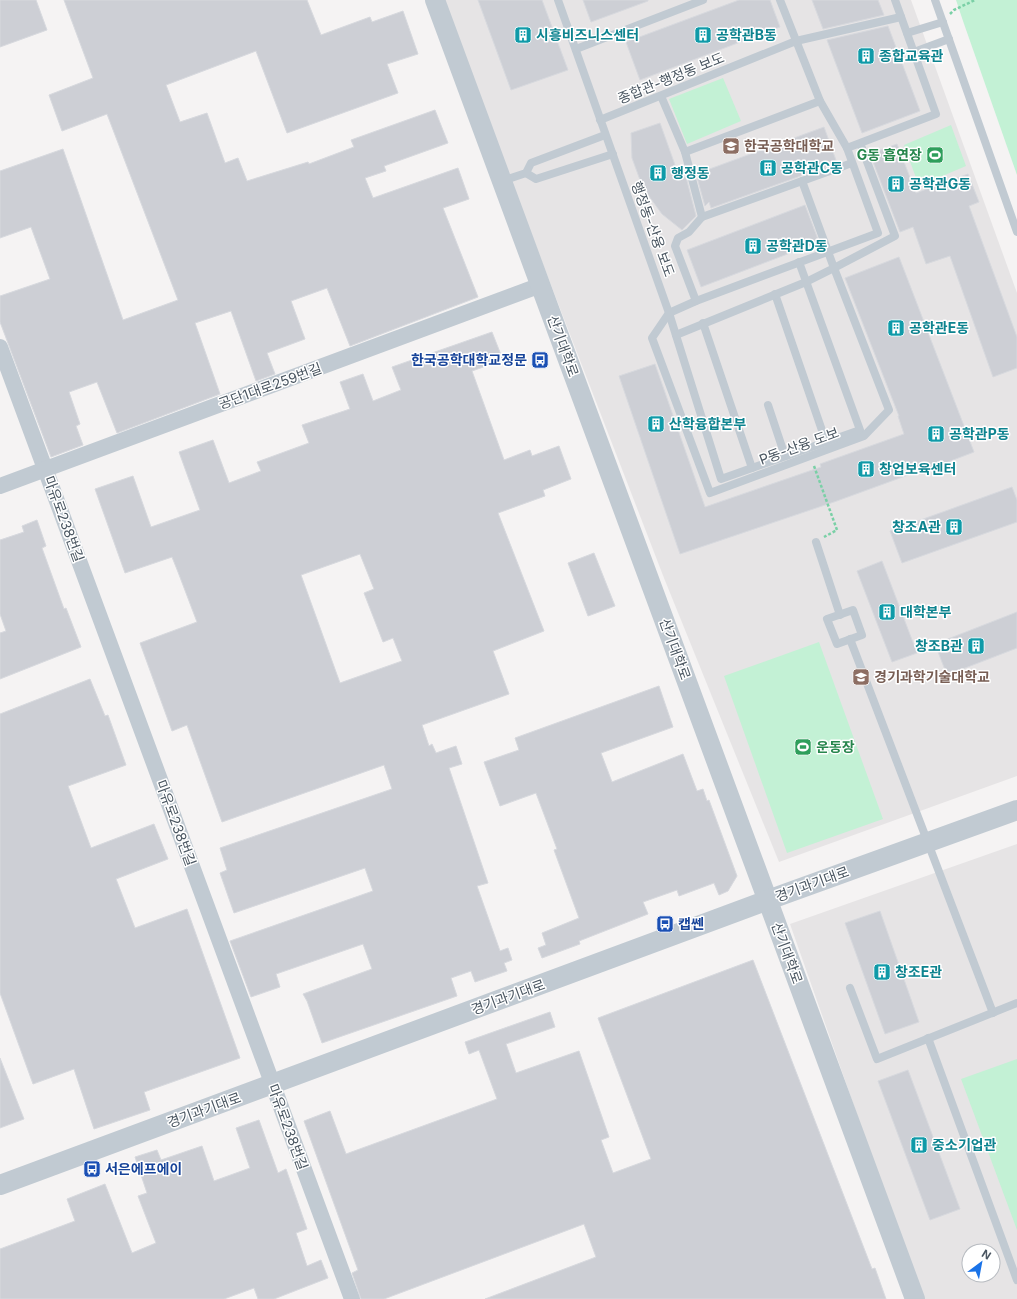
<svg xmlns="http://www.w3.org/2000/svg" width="1017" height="1299" font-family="Inter,'Noto Sans KR',sans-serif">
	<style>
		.education { fill: #e6e4e5; fill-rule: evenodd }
		.green { fill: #c3f1d5 }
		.building { fill: #cdcfd5; stroke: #d7d9de; fill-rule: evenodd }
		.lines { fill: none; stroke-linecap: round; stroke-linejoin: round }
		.path { stroke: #7ad0a6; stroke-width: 2.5; stroke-dasharray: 3 2; stroke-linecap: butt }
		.service { stroke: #c1cad2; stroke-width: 8 }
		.minor { stroke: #c1cad2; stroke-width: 16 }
		.tertiary { stroke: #c1cad2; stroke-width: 20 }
		.labels { text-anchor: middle; stroke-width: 3; stroke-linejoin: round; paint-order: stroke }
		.culture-label { font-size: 14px; font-weight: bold; fill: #0d838f; stroke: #fff; text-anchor: start }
		.street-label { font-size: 14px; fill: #4a5661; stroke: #fff }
		.education-label { font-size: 14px; font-weight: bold; fill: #785e54; stroke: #fff; text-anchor: start }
		.leisure-label { font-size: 14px; font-weight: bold; fill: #27864d; stroke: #fff; text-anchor: end }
		.transit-label { font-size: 14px; font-weight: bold; fill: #164399; stroke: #fff; text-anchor: start }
	</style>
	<rect width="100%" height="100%" fill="#f5f3f3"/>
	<g class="education">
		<polygon points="441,0 911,0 1017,293 1017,776 779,862 664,578"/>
		<path d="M1017,844V1299H922L790,924ZM969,1251H993V1275H969Z"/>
	</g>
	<g class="green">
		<polygon points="956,0 1017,0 1017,175 963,21"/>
		<polygon points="723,78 741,121 687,144 669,99"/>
		<polygon points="951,125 966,166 919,186 904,145"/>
		<polygon points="819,642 883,819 787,853 724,676"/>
		<polygon points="1017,1059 1017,1230 961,1079"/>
	</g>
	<g class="building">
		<polygon points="0,0 36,0 47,30 0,47"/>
		<polygon points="64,0 307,0 321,35 370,17 372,22 403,11 418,54 387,64 398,93 287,133 256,51 166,85 180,122 207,113 225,163 238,158 247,181 308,162 309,164 354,147 351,140 435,110 448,143 384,166 386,171 365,178 373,198 458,168 469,199 443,208 478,297 350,346 327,288 291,301 305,339 267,353 275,374 256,381 231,311 195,323 220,394 117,433 97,382 69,392 80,424 76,426 83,445 51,457 0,322 0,296 50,279 31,227 0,238 0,171 63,149 123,320 178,300 107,114 62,131 49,95 93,78"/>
		<polygon points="478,0 542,0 568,70 511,90"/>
		<polygon points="583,0 648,0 648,1 591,22"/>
		<polygon points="739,0 770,0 780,27 640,80 626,42"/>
		<polygon points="812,0 878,0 884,15 823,29"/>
		<polygon points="888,26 920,111 862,133 827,40"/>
		<polygon points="660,123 680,179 686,177 696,216 682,230 662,214 643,188 632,158 631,133"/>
		<polygon points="824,127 837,163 711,208 709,202 705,206 696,174"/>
		<polygon points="897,144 916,193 968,174 979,202 969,206 1017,337 1017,368 993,377 950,256 926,264 913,227 900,232 870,154"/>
		<polygon points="805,205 819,242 701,287 687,250"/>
		<polygon points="899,257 974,452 919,473 919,471 834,502 680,554 619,376 655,364 705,507 821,467 820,464 904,434 898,416 899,416 845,278"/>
		<path d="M492,332L503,360L472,371L504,460L530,450L532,456L559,446L571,479L543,490L545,496L498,513L544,631L493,651L509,694L422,725L429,746L432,744L436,753L456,746L462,764L449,768L488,883L477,886L500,951L508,948L512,960L504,963L507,971L475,982L471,971L451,978L457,996L322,1043L307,1001L303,994L372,969L363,944L276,974L280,987L251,997L230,941L373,891L365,868L234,913L220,873L227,870L220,848L392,789L384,765L222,822L187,725L172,731L140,643L197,622L178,572L172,557L125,573L95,489L133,476L151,527L200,510L179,452L213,440L229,483L261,471L257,462L309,443L302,425L350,409L340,382L363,374L373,401L401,390L392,367ZM360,554L374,589L364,593L383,642L393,638L402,661L340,683L301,575Z"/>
		<polygon points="1012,487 1017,500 1017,522 902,563 890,531"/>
		<polygon points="37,520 46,546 42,548 64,609 66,608 81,647 0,679 0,633 6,631 0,614 0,540 24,532 22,526"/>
		<polygon points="594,553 615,606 588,616 568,563"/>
		<polygon points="882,561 917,653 892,662 857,571"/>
		<polygon points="1017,612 1017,648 947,675 935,644"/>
		<polygon points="90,679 105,716 108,715 126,765 68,786 91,848 154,824 168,859 116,879 135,928 187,909 240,1058 144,1092 150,1110 94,1129 74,1069 33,1084 0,993 0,714"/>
		<polygon points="659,686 673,727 601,753 612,782 683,754 697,791 703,789 707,801 709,800 737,876 728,891 719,895 714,883 679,896 677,890 643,902 648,914 579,941 580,944 542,958 538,948 546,945 542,933 579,918 554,850 557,849 536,793 500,806 484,762 519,750 515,738"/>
		<polygon points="880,911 919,1022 885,1034 845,923"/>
		<polygon points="753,960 872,1269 875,1268 886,1299 485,1299 596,1257 584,1224 384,1299 361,1299 352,1273 358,1270 304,1121 330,1111 346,1154 497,1099 479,1050 469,1054 465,1042 550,1012 555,1027 506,1044 516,1073 579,1051 609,1137 601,1140 613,1173 651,1159 598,1018"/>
		<polygon points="0,1058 24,1119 0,1128"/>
		<polygon points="908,1070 960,1209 930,1220 878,1081"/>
		<polygon points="259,1120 278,1173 286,1169 307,1229 296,1233 307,1266 321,1260 328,1278 274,1299 258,1299 254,1288 224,1299 0,1299 0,1249 75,1221 67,1199 105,1184 132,1253 156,1243 138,1196 147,1193 135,1157 157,1150 161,1160 202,1146 214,1181 250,1168 236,1128"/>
	</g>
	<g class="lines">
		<g class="path">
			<polyline points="950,14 954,10 975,0"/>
			<polyline points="814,466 837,530 824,537"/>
		</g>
		<g class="service">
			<polyline points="558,0 669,313 721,479 860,430 799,262"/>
			<polyline points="780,0 820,101 847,148"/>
			<polyline points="935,0 1017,232"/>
			<polyline points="907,33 943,22"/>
			<polyline points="576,49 703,0"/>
			<polyline points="914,52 949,39"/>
			<polyline points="661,96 685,152"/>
			<polyline points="600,120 796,41 901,17"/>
			<polyline points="860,143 895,236 834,268 889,410 864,436 710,493 652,338 669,313 696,301 878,233 847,148 936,114 895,0"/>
			<polyline points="526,173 536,179 613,154"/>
			<polyline points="502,181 526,173 531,163 605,135"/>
			<polyline points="702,217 852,163"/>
			<polyline points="775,294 826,442"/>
			<polyline points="696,301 675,246 678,238 689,232 702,217 685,152 820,101"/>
			<polyline points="703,323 752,468"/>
			<polyline points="676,335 806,282 834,268 802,181"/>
			<polyline points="768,405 785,456"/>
			<polyline points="816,542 840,615"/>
			<polygon points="853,610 862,635 837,644 827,619"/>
			<polyline points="850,639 993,1013"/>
			<polyline points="850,988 877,1059 1017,1003"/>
			<polyline points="928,1038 1017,1280"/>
		</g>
		<g class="minor">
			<polyline points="0,347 352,1299"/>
			<polyline points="0,486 541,285"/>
		</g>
		<g class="tertiary">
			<polyline points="435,0 915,1299"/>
			<polyline points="0,1185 768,900 1017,810"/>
		</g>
	</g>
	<defs>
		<symbol id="building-square" viewBox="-11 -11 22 22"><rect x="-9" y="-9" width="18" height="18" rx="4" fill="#0f9aa8" stroke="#fff"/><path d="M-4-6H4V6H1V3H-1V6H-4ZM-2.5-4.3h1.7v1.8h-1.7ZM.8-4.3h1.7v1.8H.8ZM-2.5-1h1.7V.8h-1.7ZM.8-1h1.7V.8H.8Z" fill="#fff"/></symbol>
		<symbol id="university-square" viewBox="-11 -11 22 22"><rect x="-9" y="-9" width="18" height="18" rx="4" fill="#8d6e63" stroke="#fff"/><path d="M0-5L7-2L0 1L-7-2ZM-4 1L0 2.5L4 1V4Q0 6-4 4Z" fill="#fff"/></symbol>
		<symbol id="stadium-square" viewBox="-11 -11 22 22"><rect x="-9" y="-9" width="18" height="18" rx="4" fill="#2e9e5b" stroke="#fff"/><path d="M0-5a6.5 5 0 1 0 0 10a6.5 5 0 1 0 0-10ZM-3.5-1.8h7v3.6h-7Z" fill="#fff"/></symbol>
		<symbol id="bus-square" viewBox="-11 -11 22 22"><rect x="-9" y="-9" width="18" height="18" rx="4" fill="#1a4fb4" stroke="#fff"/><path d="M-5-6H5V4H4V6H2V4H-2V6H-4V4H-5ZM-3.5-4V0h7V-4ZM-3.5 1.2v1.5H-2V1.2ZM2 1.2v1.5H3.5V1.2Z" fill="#fff"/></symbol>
	</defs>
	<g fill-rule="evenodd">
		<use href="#building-square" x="513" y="25" width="20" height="20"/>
		<use href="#building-square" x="693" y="25" width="20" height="20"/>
		<use href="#building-square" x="856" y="46" width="20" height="20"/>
		<use href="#university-square" x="721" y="136" width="20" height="20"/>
		<use href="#stadium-square" x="925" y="145" width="20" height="20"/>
		<use href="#building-square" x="758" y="158" width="20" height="20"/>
		<use href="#building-square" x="648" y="163" width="20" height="20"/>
		<use href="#building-square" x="886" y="174" width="20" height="20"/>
		<use href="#building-square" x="743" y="236" width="20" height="20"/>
		<use href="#building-square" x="886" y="318" width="20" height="20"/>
		<use href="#bus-square" x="530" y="350" width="20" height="20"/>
		<use href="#building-square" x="646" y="414" width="20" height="20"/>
		<use href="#building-square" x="926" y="424" width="20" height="20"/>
		<use href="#building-square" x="856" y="459" width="20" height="20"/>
		<use href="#building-square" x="944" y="517" width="20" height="20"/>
		<use href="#building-square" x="877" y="602" width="20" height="20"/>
		<use href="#building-square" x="966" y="636" width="20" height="20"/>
		<use href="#university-square" x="851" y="667" width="20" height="20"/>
		<use href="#stadium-square" x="793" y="737" width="20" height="20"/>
		<use href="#bus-square" x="655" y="914" width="20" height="20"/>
		<use href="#building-square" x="872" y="962" width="20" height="20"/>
		<use href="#building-square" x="909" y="1135" width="20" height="20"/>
		<use href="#bus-square" x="82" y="1159" width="20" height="20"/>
	</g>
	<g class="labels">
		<g class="culture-label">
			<text x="536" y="40">시흥비즈니스센터</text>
			<text x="716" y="40">공학관B동</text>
			<text x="879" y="61">종합교육관</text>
			<text x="781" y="173">공학관C동</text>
			<text x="671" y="178">행정동</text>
			<text x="909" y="189">공학관G동</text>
			<text x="766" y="251">공학관D동</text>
			<text x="909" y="333">공학관E동</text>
			<text x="669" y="429">산학융합본부</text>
			<text x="949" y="439">공학관P동</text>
			<text x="879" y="474">창업보육센터</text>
			<text x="941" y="532" text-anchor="end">창조A관</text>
			<text x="900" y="617">대학본부</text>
			<text x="963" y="651" text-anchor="end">창조B관</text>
			<text x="895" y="977">창조E관</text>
			<text x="932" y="1150">중소기업관</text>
		</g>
		<g class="street-label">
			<text transform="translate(671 78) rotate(-22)" y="5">종합관-행정동 보도</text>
			<text transform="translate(653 229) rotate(70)" y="5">행정동-산융 보도</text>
			<text transform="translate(563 346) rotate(70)" y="5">산기대학로</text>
			<text transform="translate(270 386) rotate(-20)" y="5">공단1대로259번길</text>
			<text transform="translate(799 446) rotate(-20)" y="5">P동-산융 도보</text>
			<text transform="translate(64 519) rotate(70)" y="5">마유로238번길</text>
			<text transform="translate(675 649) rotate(70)" y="5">산기대학로</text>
			<text transform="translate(176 823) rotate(70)" y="5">마유로238번길</text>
			<text transform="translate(812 884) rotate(-20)" y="5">경기과기대로</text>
			<text transform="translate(787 953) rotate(70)" y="5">산기대학로</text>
			<text transform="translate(508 997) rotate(-20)" y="5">경기과기대로</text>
			<text transform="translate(204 1110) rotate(-20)" y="5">경기과기대로</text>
			<text transform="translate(288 1127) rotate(70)" y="5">마유로238번길</text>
		</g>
		<g class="education-label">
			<text x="744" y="151">한국공학대학교</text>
			<text x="874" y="682">경기과학기술대학교</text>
		</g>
		<g class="leisure-label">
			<text x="922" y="160">G동 흡연장</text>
			<text x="816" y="752" text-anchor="start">운동장</text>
		</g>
		<g class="transit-label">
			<text x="527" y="365" text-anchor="end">한국공학대학교정문</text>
			<text x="678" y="929">캡쎈</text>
			<text x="105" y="1174">서은에프에이</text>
		</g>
	</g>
	<g transform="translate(981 1263) rotate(32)"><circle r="19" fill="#ffffff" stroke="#b7bbc0"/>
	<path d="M0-3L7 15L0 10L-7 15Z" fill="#1a73e8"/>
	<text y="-6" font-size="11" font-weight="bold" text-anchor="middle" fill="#4a5661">N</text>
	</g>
</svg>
